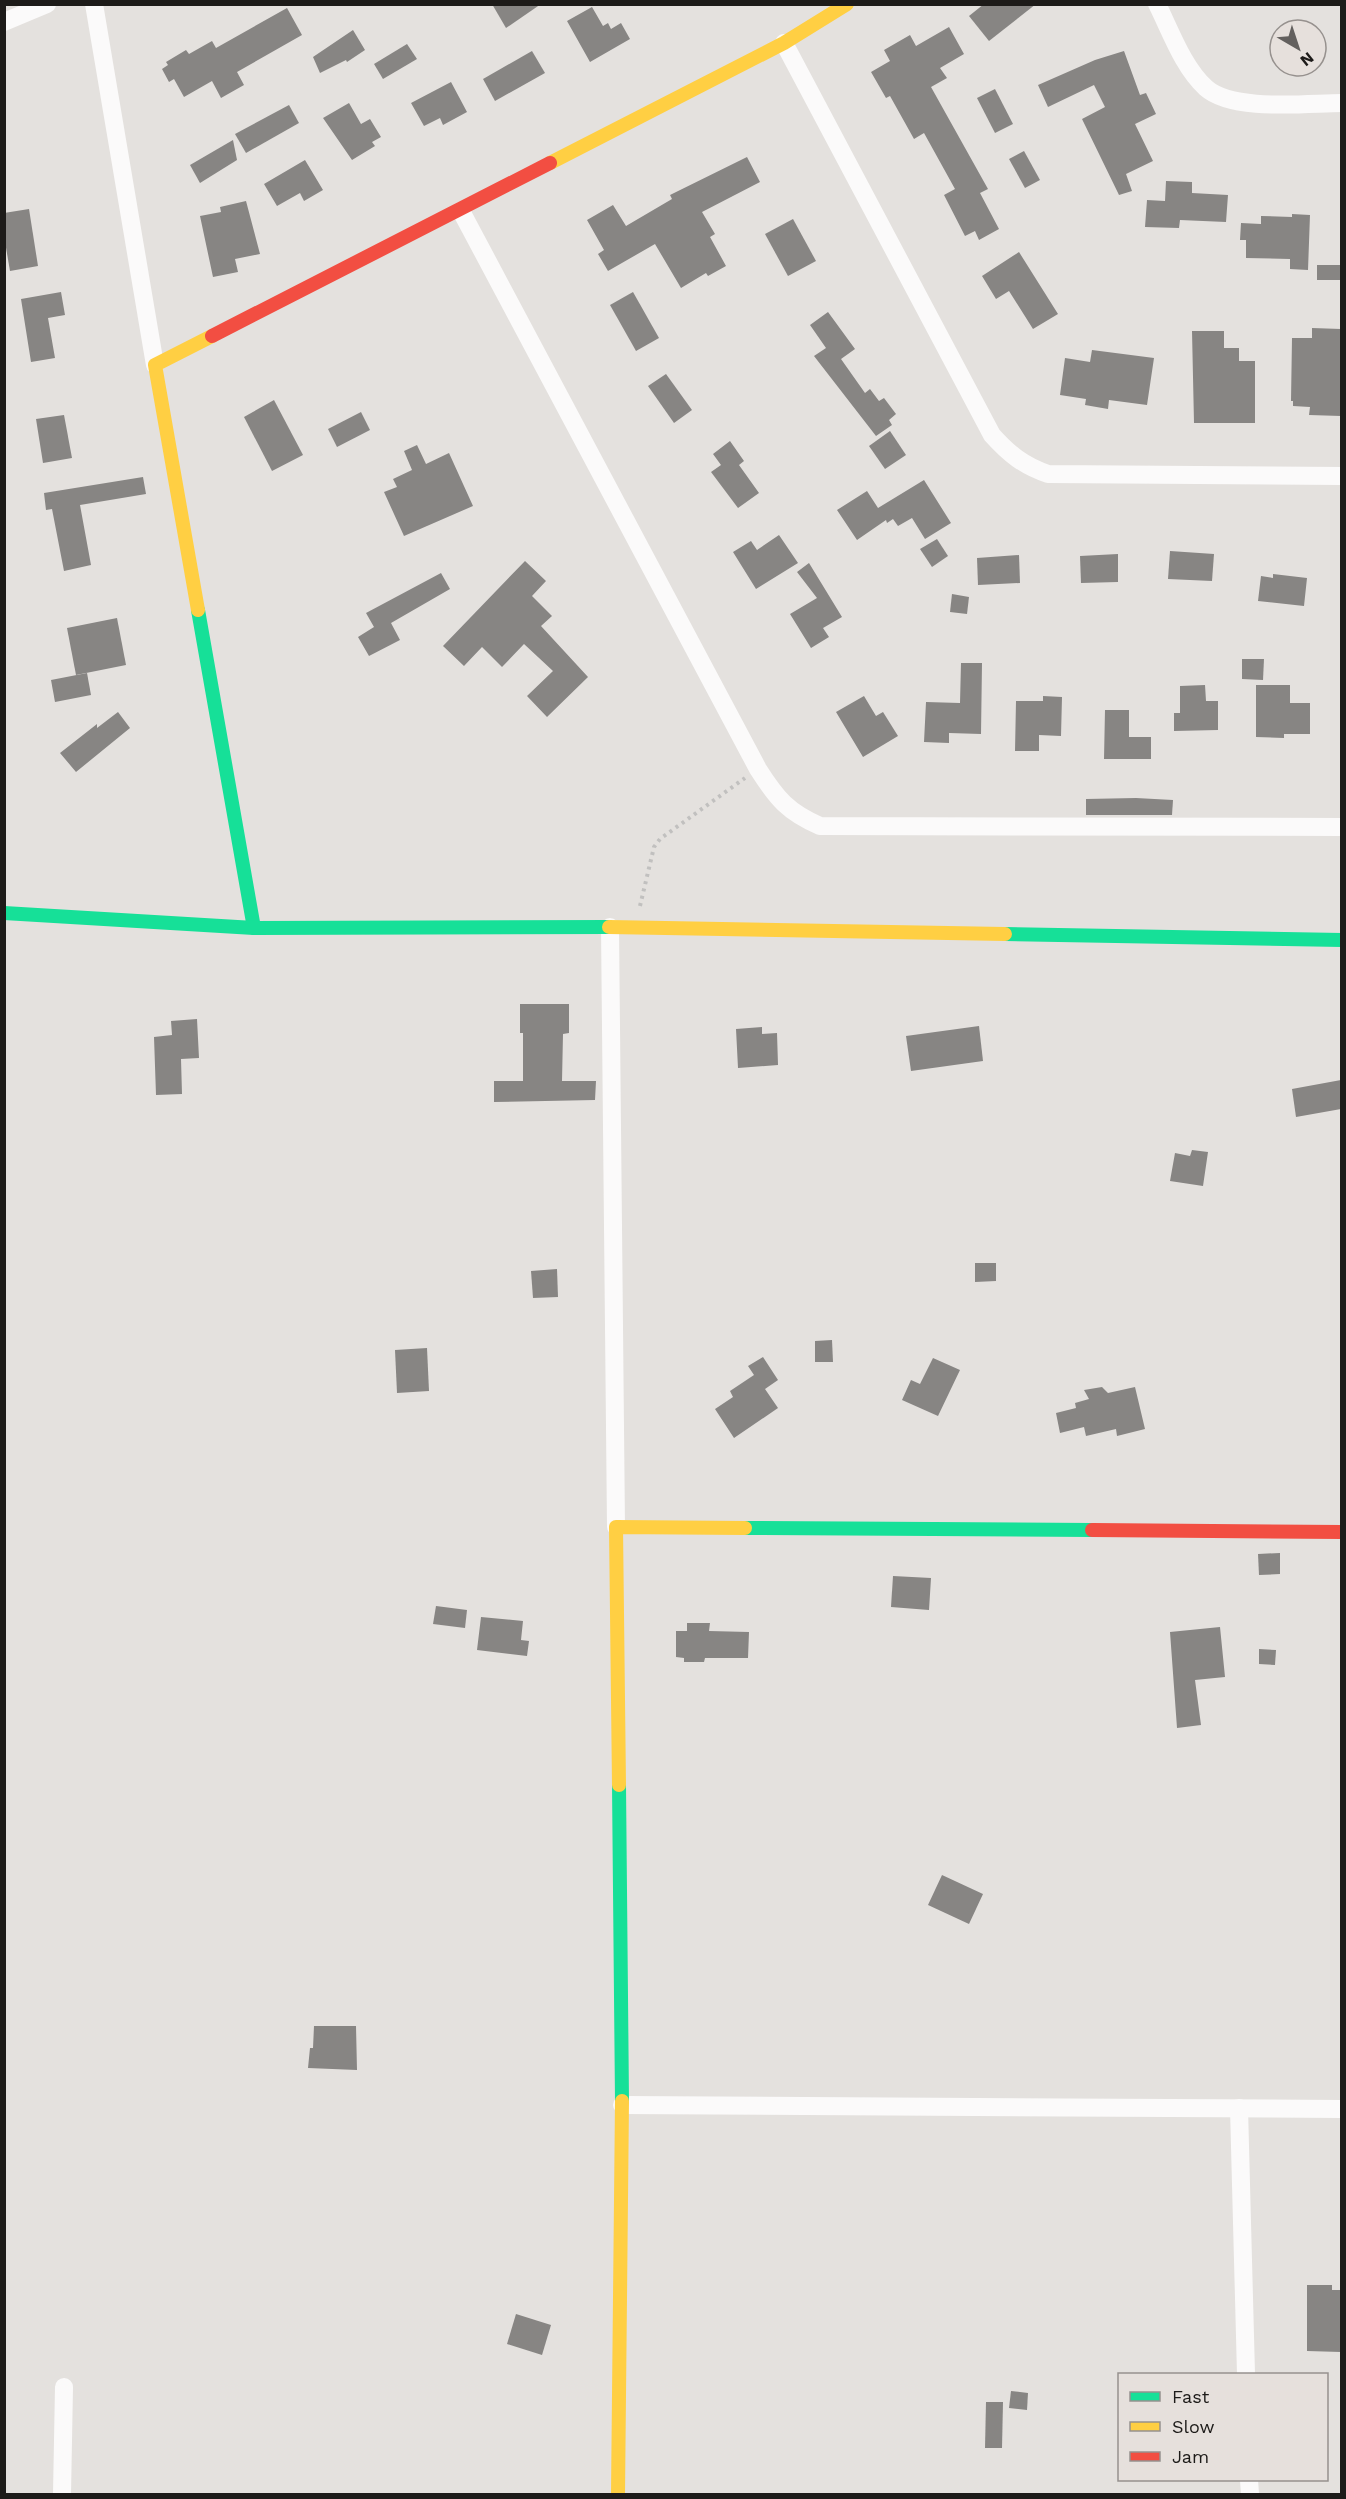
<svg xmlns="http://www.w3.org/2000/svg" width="1346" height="2499" font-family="'Work Sans',sans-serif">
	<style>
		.building { fill: #878583 }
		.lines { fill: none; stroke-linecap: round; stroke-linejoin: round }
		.path { stroke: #c1c0bf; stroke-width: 4; stroke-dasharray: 3 4.5; stroke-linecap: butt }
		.street { stroke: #fbfafa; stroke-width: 18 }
		.fast { stroke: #16e098; stroke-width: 14 }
		.slow { stroke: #ffcf43; stroke-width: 14 }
		.jam { stroke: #f24e42; stroke-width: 14 }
	</style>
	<rect width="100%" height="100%" fill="#e4e1de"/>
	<g class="building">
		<polygon points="492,4 541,4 506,28"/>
		<polygon points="984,4 1036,4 989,41 969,16"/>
		<polygon points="592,7 603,26 608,23 611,29 621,23 630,39 590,62 567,21"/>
		<polygon points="287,8 302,35 237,72 244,85 221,98 212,81 184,97 174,79 169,82 162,69 168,65 166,62 186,50 189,54 212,41 216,48"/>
		<polygon points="949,27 964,54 940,68 947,78 931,87 988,189 980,193 999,229 979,240 975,231 965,236 944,195 955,189 924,133 914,139 890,96 886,98 871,72 890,61 884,50 910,35 916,46"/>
		<polygon points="353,30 365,50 347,62 346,60 320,73 313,57"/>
		<polygon points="407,44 417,59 383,79 374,64"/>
		<polygon points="532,51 545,73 495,101 483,79"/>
		<polygon points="1124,51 1140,95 1146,93 1156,114 1135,124 1153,161 1126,174 1132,191 1119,195 1082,119 1105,107 1094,85 1048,107 1038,85 1095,60"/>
		<polygon points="451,82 467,112 443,125 440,118 424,126 411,103"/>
		<polygon points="995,89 1013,124 995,133 977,98"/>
		<polygon points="349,103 361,124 370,119 381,137 372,142 375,146 352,160 323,118"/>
		<polygon points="289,105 299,123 246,153 235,134"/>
		<polygon points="233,140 237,160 200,183 190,165"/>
		<polygon points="1024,151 1040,180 1025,188 1009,159"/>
		<polygon points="747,157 760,182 702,212 715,234 710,237 726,266 708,276 706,273 681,288 655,244 608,271 598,254 604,250 587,220 613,205 626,226 672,199 670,195"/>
		<polygon points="305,160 323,190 304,201 300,193 277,206 264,184"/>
		<polygon points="1166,181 1192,182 1192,193 1228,195 1226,222 1180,220 1179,228 1145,227 1147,200 1165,201"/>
		<polygon points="246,201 260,254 235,259 238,272 213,277 200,216 221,212 220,207"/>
		<polygon points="29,209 38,266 10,271 4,236 4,213"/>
		<polygon points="1292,214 1310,215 1308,270 1290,269 1290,259 1246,258 1246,240 1240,240 1241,223 1261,224 1261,216 1292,217"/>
		<polygon points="793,219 816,261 788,276 765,234"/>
		<polygon points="1019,252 1058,314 1033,329 1009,291 996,299 982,276"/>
		<rect x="1317" y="265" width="24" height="15"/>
		<polygon points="61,292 65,315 48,318 55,358 31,362 21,299"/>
		<polygon points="633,292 659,338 636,351 610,305"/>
		<polygon points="828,312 855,349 841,359 865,393 870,389 879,401 884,398 896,414 889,420 892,425 876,436 814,356 826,348 810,325"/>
		<polygon points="1312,328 1341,329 1341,416 1309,415 1310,407 1293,406 1293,401 1291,401 1292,338 1312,338"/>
		<polygon points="1192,331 1224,331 1224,348 1239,348 1239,361 1255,361 1255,423 1194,423"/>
		<polygon points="1092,350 1154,358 1147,405 1109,400 1108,409 1085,405 1086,399 1060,395 1065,358 1090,362"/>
		<polygon points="666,374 692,410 674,423 648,386"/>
		<polygon points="274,400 303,455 272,471 244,417"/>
		<polygon points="361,412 370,430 337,447 328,429"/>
		<polygon points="64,415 72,458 43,463 36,419"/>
		<polygon points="890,431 906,455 885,469 869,446"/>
		<polygon points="730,441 744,461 739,465 759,493 738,508 711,472 721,465 713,454"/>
		<polygon points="417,445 426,464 449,453 473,506 404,536 384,492 397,487 393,479 412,470 404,451"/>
		<polygon points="143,477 146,494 80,505 91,565 64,571 52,509 46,510 44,493"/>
		<polygon points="924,480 951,523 925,539 912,518 898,526 893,519 887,523 886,520 857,540 837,510 867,491 878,508"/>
		<polygon points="779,535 798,563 756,589 733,552 751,541 757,550"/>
		<polygon points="937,539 948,556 932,567 920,549"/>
		<polygon points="1170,551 1214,554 1212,581 1168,579"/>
		<polygon points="1118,554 1118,582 1081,583 1080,556"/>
		<polygon points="1019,555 1020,583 978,585 977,558"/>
		<polygon points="525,561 546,581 532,596 552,616 541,626 588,677 547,717 527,696 553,671 524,644 502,667 482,647 464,666 443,646"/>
		<polygon points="809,563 842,617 823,628 829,637 811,648 790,614 817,598 797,572"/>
		<polygon points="441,573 450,589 391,623 400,640 369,656 358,637 374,627 366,613"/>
		<polygon points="1273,574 1307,578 1304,606 1258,601 1261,576 1273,578"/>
		<polygon points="952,594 969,597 967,614 950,612"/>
		<polygon points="117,618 126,665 76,675 67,628"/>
		<polygon points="1242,659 1264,659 1263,680 1242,679"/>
		<polygon points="961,663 982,663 981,734 949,733 949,743 924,742 926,702 960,703"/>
		<polygon points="87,673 91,695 55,702 51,680"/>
		<polygon points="1205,685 1206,701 1218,701 1218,730 1174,731 1174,713 1180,713 1180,686"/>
		<polygon points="1256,685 1290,685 1290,703 1310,703 1310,734 1284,734 1284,738 1256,737"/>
		<polygon points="864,696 876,716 883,712 898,736 863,757 836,712"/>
		<polygon points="1043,696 1062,697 1061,736 1039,735 1039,751 1015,751 1016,701 1043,701"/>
		<polygon points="1105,710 1129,710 1129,737 1151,737 1151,759 1104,759"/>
		<polygon points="118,712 130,728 76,772 60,753 97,724 97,728"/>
		<polygon points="1136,798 1173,800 1172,815 1086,815 1086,799"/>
		<polygon points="520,1004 569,1004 569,1033 563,1034 562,1081 596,1081 595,1100 494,1102 494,1081 523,1081 523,1033 520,1033"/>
		<polygon points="197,1019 199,1058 181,1059 182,1094 156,1095 154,1037 172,1035 171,1021"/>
		<polygon points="979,1026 983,1061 911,1071 906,1036"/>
		<polygon points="762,1027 762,1034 777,1033 778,1065 738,1068 736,1029"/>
		<polygon points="1341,1080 1341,1109 1296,1117 1292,1089"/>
		<polygon points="1192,1150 1208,1152 1203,1186 1170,1181 1175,1153 1190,1156"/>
		<polygon points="975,1263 996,1263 996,1281 975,1282"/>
		<polygon points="557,1269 558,1297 533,1298 531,1271"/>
		<polygon points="832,1340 833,1362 815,1362 815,1341"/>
		<polygon points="427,1348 429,1391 397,1393 395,1350"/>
		<polygon points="763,1357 778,1380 765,1389 778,1408 734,1438 715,1409 733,1397 730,1391 754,1375 748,1366"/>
		<polygon points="933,1358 960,1370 938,1416 902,1400 911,1380 920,1384"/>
		<polygon points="1102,1387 1108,1393 1135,1387 1145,1429 1117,1436 1116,1429 1086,1436 1084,1427 1060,1433 1056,1413 1076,1408 1075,1403 1089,1399 1084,1390"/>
		<polygon points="1280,1553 1280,1574 1259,1575 1258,1554"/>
		<polygon points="893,1576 931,1578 929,1610 891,1607"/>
		<polygon points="436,1606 467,1610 465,1628 433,1624"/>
		<polygon points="481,1617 523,1621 521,1640 529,1641 527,1656 477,1650"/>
		<polygon points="687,1623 710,1623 709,1631 749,1632 748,1658 705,1658 704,1662 684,1662 684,1658 676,1657 676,1631 687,1631"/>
		<polygon points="1220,1627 1225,1677 1195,1680 1201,1725 1177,1728 1170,1632"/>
		<polygon points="1259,1649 1276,1650 1275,1665 1259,1664"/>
		<polygon points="942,1875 983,1894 969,1924 928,1905"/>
		<polygon points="314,2026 356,2026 357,2070 308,2068 310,2048 313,2048"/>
		<polygon points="1307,2285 1332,2285 1332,2290 1341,2290 1341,2352 1307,2351"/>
		<polygon points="516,2314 551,2325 542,2355 507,2344"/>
		<polygon points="1011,2391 1028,2393 1027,2410 1009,2408"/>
		<polygon points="986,2402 1003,2402 1002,2448 985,2448"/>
	</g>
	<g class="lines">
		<polyline class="path" points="640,906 654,847 660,839 745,778"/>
		<g class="street">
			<polyline points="94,4 155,365"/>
			<path d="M1157,4C1171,32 1183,67 1206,88C1233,112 1307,103 1342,103"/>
			<polyline points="4,22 47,4"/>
			<path d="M784,43L992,435C1009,454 1024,466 1048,474L1342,476"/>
			<path d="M461,211L758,769C777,799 788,812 820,826L1342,827"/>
			<polyline points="610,927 616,1527"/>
			<polyline points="622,2105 1342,2109"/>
			<polyline points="1239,2108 1246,2374"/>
			<polyline points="1249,2480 1250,2494"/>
			<polyline points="62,2494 64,2387"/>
		</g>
		<g class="fast">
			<polyline points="198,610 254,928"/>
			<polyline points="4,913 254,928 609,927"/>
			<polyline points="1005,934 1342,940"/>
			<polyline points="745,1528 1092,1530"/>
			<polyline points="619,1785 622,2101"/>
		</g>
		<g class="slow">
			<polyline points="550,163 784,43 847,4"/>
			<polyline points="198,610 155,365 212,336"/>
			<polyline points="609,927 1005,934"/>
			<polyline points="619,1785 616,1527 745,1528"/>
			<polyline points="618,2494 622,2101"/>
		</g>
		<g class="jam">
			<polyline points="212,336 550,163"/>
			<polyline points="1092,1530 1342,1532"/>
		</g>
	</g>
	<rect width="1346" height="2499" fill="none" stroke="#1d1b19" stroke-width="12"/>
	<rect x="1118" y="2373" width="210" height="108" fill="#e6e0dc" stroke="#96918e" stroke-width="1.5"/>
	<rect x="1130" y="2392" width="30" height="9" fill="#16e098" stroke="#96918e" stroke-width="1.5"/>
	<text x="1172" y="2403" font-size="18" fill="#1d1b19">Fast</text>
	<rect x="1130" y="2422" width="30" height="9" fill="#ffcf43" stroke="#96918e" stroke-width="1.5"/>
	<text x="1172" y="2433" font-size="18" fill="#1d1b19">Slow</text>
	<rect x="1130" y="2452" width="30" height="9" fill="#f24e42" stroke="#96918e" stroke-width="1.5"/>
	<text x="1172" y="2463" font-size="18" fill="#1d1b19">Jam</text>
	<g transform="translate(1298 48) rotate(141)"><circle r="28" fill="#e6e0dc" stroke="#96918e" stroke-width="1.5"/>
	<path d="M0-4.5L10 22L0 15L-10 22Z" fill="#63605e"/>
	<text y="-9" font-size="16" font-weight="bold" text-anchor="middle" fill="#1d1b19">N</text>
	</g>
</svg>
